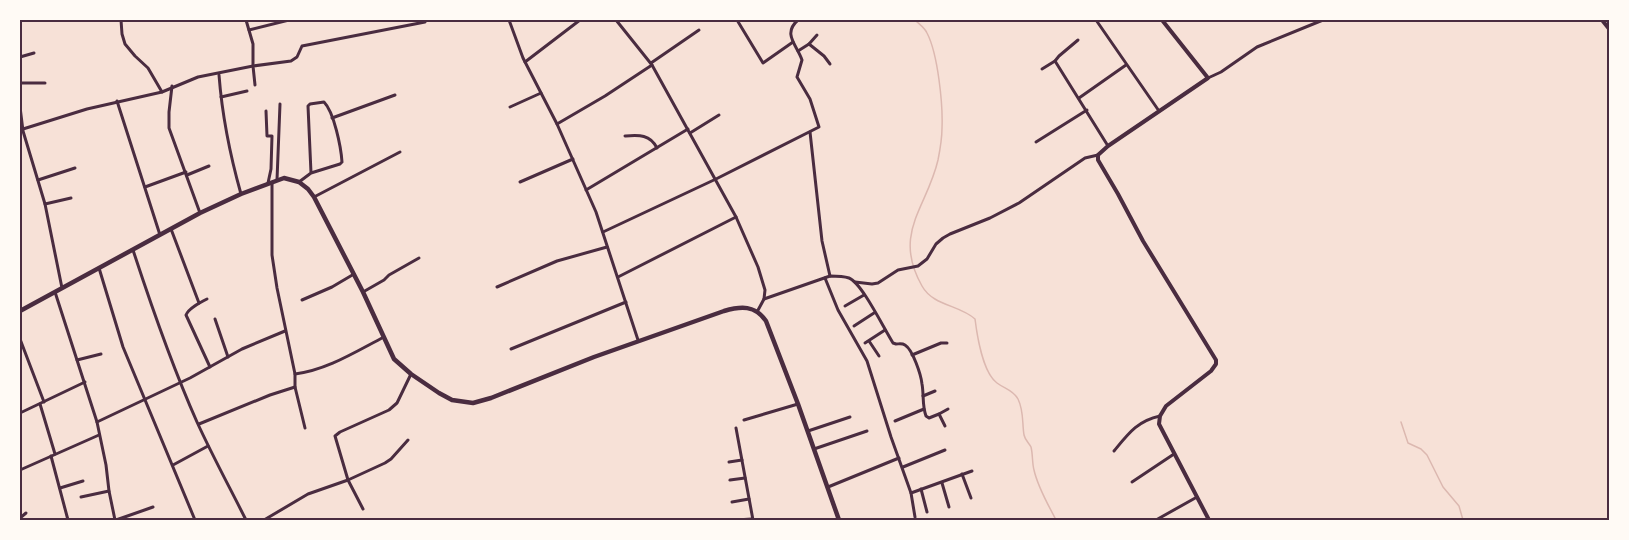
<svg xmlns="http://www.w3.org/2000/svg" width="1629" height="540" font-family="Commissioner,sans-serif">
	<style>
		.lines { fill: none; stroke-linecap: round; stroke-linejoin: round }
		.stream { stroke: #dcb8b0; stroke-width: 1.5 }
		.minor { stroke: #4a2c40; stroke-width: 3 }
		.tertiary { stroke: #4a2c40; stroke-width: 4 }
		.secondary { stroke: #4a2c40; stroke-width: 4.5 }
		.neatline { fill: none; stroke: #4a2c40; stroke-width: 2 }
	</style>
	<rect width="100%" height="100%" fill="#f7e1d7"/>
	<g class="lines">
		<g class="stream">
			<path d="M915,20C919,24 925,28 927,33C938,54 943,105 942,128C942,139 940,150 938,160C927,208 892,233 922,286C933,306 960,305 975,319C977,335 983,373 997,383C1005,389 1013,390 1018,399C1024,411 1022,423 1024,435C1025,440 1029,443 1031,447C1033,455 1032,463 1034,470C1038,488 1048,504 1056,520"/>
			<polyline points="1401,422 1408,443 1421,449 1427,455 1443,487 1459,506 1463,520"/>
		</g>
		<g class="minor">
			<polyline points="121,20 122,34 125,44 135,56 148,68 162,92"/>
			<polyline points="509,20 523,58 557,124 596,212 638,340"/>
			<polyline points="616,20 652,65 736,217 758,267 765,290 764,299 757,312"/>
			<polyline points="737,20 763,63 793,42"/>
			<polyline points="1096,20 1159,111"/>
			<polyline points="249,30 289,20"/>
			<polyline points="1078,40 1059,56 1055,61 1108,146"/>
			<polyline points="809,44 817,35"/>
			<polyline points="798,51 809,44 824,56 830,64"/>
			<polyline points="20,57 34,53"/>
			<polyline points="525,62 580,20"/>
			<polyline points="651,63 699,30"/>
			<polyline points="1042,69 1055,61"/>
			<path d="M219,75C222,114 230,155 241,194"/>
			<polyline points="1208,78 1221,72 1257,47 1323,20"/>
			<polyline points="20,83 45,83"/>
			<polyline points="255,85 253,66 291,61 297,57 302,46 425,22"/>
			<polyline points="172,86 169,112 169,128 200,213"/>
			<polyline points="221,97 247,91"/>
			<polyline points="1079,98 1126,65"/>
			<polyline points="117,101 160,235"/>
			<polyline points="20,107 23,131 45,204 62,288"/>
			<polyline points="510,107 541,93"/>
			<polyline points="266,111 267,136 272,136 271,169 268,183"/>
			<polyline points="332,118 395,95"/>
			<polyline points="557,124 605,96 652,65"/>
			<polyline points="23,129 87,109 162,92 198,77 253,66 253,44 246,20"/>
			<polyline points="810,132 822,241 830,276"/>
			<polyline points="690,133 719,115"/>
			<path d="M625,136C639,135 650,134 657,148"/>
			<polyline points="1036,142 1087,110"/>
			<polyline points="187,175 209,166"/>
			<polyline points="38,180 75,168"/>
			<polyline points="277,180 280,104"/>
			<path d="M299,182L311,173L340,164L342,162C341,147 334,112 324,102L310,104L308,106L311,173"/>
			<polyline points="520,182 573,159"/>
			<polyline points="272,183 272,255 277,288 295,374 295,387 305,428"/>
			<polyline points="145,187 186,172"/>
			<polyline points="586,190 688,129"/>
			<polyline points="314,197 400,152"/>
			<polyline points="45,204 71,198"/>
			<polyline points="171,229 199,303"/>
			<path d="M603,232L716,179L819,127L810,99L797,77L802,60C797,45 782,34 798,20"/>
			<path d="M133,250C152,308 172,366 197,422C212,455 230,488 246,520"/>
			<polyline points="99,268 123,347 195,520"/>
			<polyline points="618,277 736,217"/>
			<polyline points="825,278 838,310 867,361 891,437 911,493 972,471"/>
			<polyline points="855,282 872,284 878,283 898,270 918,266 927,259 936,244 943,238 950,234 990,218 1019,203 1085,158 1098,155"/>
			<polyline points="497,287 557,261 607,247"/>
			<polyline points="55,292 97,422 106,465 109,491 115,520"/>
			<polyline points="363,292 384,280 389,275 419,258"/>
			<path d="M207,299C199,303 189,308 186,315L210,367"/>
			<path d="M764,299L830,276C836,276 843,276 849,278C862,283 884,329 893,343L896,344C899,344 902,343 905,345C913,350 921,375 922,384C924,395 922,405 926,416L929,418L939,414L948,409"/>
			<polyline points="302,300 332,287 354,274"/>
			<polyline points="845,306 864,295"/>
			<polyline points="215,319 228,357"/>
			<polyline points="854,326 874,313"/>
			<polyline points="20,339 44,402"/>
			<polyline points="869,341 879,356"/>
			<polyline points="865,343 885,330"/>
			<polyline points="511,349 626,302"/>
			<polyline points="912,355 941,343 947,343"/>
			<polyline points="77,360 101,354"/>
			<path d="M295,374C327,370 355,352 384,337"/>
			<polyline points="923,396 935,391"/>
			<polyline points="40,404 55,454"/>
			<polyline points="20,413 85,382"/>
			<polyline points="939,414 945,426"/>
			<polyline points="744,420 798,404"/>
			<polyline points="895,421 924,409"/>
			<polyline points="97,422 190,378 242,349 285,331"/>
			<polyline points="199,424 270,395 295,387"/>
			<polyline points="736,428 753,520"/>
			<polyline points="808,431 850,417"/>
			<polyline points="814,449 867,431"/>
			<path d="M1114,451C1128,434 1137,421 1160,416"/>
			<polyline points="51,456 68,520"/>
			<polyline points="729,462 742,460"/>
			<polyline points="173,465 208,446"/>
			<polyline points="903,467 945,450"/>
			<polyline points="20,470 99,435"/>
			<polyline points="962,474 971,498"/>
			<polyline points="730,480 745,478"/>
			<polyline points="1132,482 1174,454"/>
			<polyline points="942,483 949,507"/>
			<polyline points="828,487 899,458"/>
			<polyline points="60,488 83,481"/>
			<polyline points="921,489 927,512"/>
			<polyline points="911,493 915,517"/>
			<polyline points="81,497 109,491"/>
			<polyline points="732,502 749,499"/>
			<polyline points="363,509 348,480 335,436 340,432 389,410 397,403 411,374"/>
			<polyline points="20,518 26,513"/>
			<polyline points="116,520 153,507"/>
			<polyline points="264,520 308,494 348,480 385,463 391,459 408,440"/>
			<polyline points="736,520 752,519"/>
			<polyline points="1156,520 1197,497"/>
		</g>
		<g class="tertiary">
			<polyline points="1162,20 1208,78 1108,146 1098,155 1098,160 1118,194 1143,241 1216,360 1216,364 1211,371 1166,406 1160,416 1159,424 1209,520"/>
			<polyline points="1602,20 1610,30"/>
		</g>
		<path class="secondary" d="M20,311L200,213L241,194L284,178L299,182L308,189L314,197L363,292L394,359L411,374L439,393L452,400L473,403L491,398L594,357L724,311C741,306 755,305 766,321L798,404L839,520"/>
	</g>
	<rect width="1629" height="540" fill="none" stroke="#fffaf5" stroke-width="42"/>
	<rect x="21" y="21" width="1587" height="498" class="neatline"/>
</svg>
